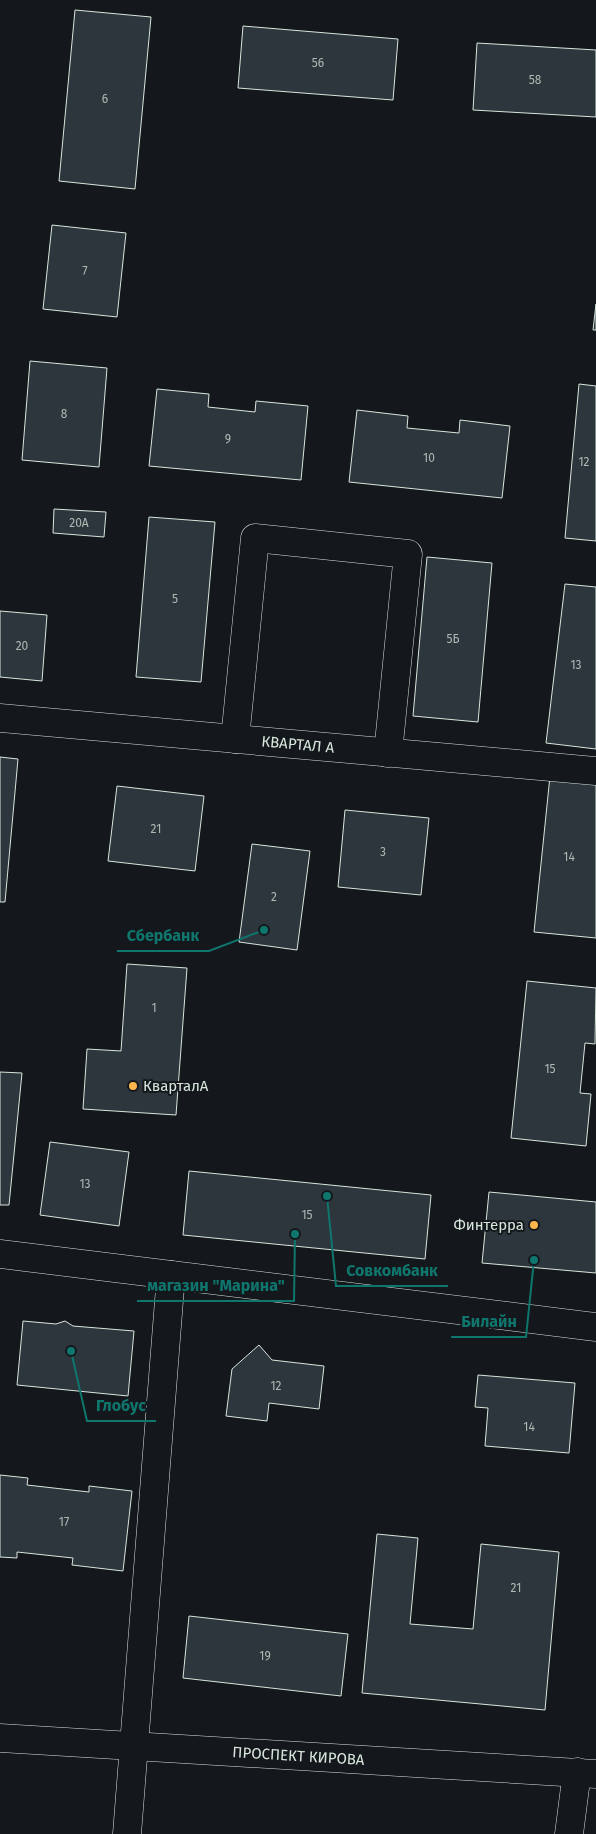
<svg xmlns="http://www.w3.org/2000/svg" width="596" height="1834" font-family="'Fira Sans',sans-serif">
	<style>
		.building { fill: #2c363c; stroke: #d8e6dc }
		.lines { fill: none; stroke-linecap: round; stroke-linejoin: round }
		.minor-casing { stroke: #d8e6dc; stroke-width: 29 }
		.minor { stroke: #14181c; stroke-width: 28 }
		.poi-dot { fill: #ffb74d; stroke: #14181c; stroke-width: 2 }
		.labels { text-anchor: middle; stroke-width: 4; stroke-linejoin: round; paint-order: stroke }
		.number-label { font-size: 12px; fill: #adbab4 }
		.street-label { font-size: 15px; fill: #d8e6dc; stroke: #14181c }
		.poi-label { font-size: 15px; fill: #d8e6dc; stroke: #14181c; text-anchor: start }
		.leader { fill: none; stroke: #0f766e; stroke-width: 2 }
		.callout-dot { fill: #0f766e; stroke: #14181c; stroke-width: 2 }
		.callout-label { font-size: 16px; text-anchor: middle; font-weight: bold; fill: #0f766e; stroke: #14181c; stroke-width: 4; stroke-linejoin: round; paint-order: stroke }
	</style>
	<rect width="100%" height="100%" fill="#14181c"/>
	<g class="building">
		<polygon points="75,10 151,17 135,189 59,181"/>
		<polygon points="243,26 398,39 393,100 238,88"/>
		<polygon points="477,43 596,50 596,117 473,110"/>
		<polygon points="52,225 126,233 117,317 43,309"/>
		<polygon points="596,304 596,330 593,330"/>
		<polygon points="30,361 107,368 99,467 22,460"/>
		<polygon points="579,384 596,386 596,541 565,538"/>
		<polygon points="157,389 209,394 208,407 255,412 256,401 308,406 301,480 149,466"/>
		<polygon points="357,410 408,416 407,428 459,433 460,420 510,426 502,498 349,482"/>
		<polygon points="54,509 106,512 104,537 53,533"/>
		<polygon points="149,517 215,522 201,682 136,677"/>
		<polygon points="427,557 492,563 478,722 413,716"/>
		<polygon points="565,584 596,587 596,749 546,743"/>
		<polygon points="0,611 47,615 42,681 0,677"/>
		<polygon points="0,757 18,759 5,902 0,902"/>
		<polygon points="550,776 596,781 596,938 534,932"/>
		<polygon points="117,786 204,796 195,871 108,861"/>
		<polygon points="345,810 429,818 421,895 338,887"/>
		<polygon points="252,844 310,851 297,950 239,942"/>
		<polygon points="127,964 187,968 176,1115 83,1109 87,1049 121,1051"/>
		<polygon points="527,981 596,988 595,1044 585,1043 580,1093 591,1094 586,1146 511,1138"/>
		<polygon points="0,1072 22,1073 9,1205 0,1205"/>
		<polygon points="50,1142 129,1152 119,1226 40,1215"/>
		<polygon points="189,1171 431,1195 425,1259 183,1235"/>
		<polygon points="489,1192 596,1202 596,1273 482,1263"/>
		<polygon points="23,1321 56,1324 65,1321 73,1326 134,1331 128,1396 17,1385"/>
		<polygon points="259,1345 272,1360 324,1366 319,1409 269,1403 267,1421 226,1416 232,1369"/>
		<polygon points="478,1375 575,1383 569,1453 485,1446 488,1408 475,1407"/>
		<polygon points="0,1475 28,1478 27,1485 89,1492 89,1486 132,1491 123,1571 72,1565 73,1558 17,1552 17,1558 0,1557"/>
		<polygon points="377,1534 418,1538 410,1624 473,1629 481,1544 559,1552 545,1710 362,1693"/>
		<polygon points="189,1616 348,1634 341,1696 183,1678"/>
	</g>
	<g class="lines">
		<defs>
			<g id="minor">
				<path id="s1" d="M0,718L596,771"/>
				<polyline points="235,739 255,538 408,554 388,753"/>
				<polyline points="0,1254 596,1327"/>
				<path id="s2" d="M0,1738L596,1774"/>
				<polyline points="127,1834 171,1275"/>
				<polyline points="569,1834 577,1772"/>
			</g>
		</defs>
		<use href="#minor" class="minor-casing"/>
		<use href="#minor" class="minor"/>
	</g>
	<g class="poi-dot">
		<circle cx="133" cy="1086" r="5"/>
		<circle cx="534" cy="1225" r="5"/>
	</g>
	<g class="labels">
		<g class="number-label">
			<text x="318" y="67">56</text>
			<text x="535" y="84">58</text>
			<text x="105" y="103">6</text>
			<text x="85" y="275">7</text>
			<text x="64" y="418">8</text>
			<text x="228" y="443">9</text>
			<text x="429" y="462">10</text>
			<text x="584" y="466">12</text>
			<text x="79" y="527">20А</text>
			<text x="175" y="603">5</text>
			<text x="453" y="643">5Б</text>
			<text x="22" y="650">20</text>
			<text x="576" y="669">13</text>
			<text x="156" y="833">21</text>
			<text x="383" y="856">3</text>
			<text x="569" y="861">14</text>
			<text x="274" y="901">2</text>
			<text x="154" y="1012">1</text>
			<text x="550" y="1073">15</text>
			<text x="85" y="1188">13</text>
			<text x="307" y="1219">15</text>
			<text x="276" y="1390">12</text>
			<text x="529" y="1431">14</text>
			<text x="64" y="1526">17</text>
			<text x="516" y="1592">21</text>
			<text x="265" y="1660">19</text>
		</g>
		<g class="street-label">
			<text dy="5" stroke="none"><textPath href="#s1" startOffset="299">КВАРТАЛ А</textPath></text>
			<text dy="5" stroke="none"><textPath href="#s2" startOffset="299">ПРОСПЕКТ КИРОВА</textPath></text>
		</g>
		<g class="poi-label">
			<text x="143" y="1091">КварталА</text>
			<text x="524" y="1230" text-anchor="end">Финтерра</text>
		</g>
	</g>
	<path class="leader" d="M264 930L209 951H117M327 1196L336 1286H448M295 1234L294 1301H137M534 1260L526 1337H451M71 1351L87 1421H156"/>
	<g class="callout-dot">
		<circle cx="264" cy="930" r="5"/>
		<circle cx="327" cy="1196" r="5"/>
		<circle cx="295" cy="1234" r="5"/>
		<circle cx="534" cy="1260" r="5"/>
		<circle cx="71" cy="1351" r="5"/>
	</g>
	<g class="callout-label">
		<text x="163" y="941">Сбербанк</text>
		<text x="392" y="1276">Совкомбанк</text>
		<text x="216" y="1291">магазин "Марина"</text>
		<text x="489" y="1327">Билайн</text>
		<text x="121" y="1411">Глобус</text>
	</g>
</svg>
